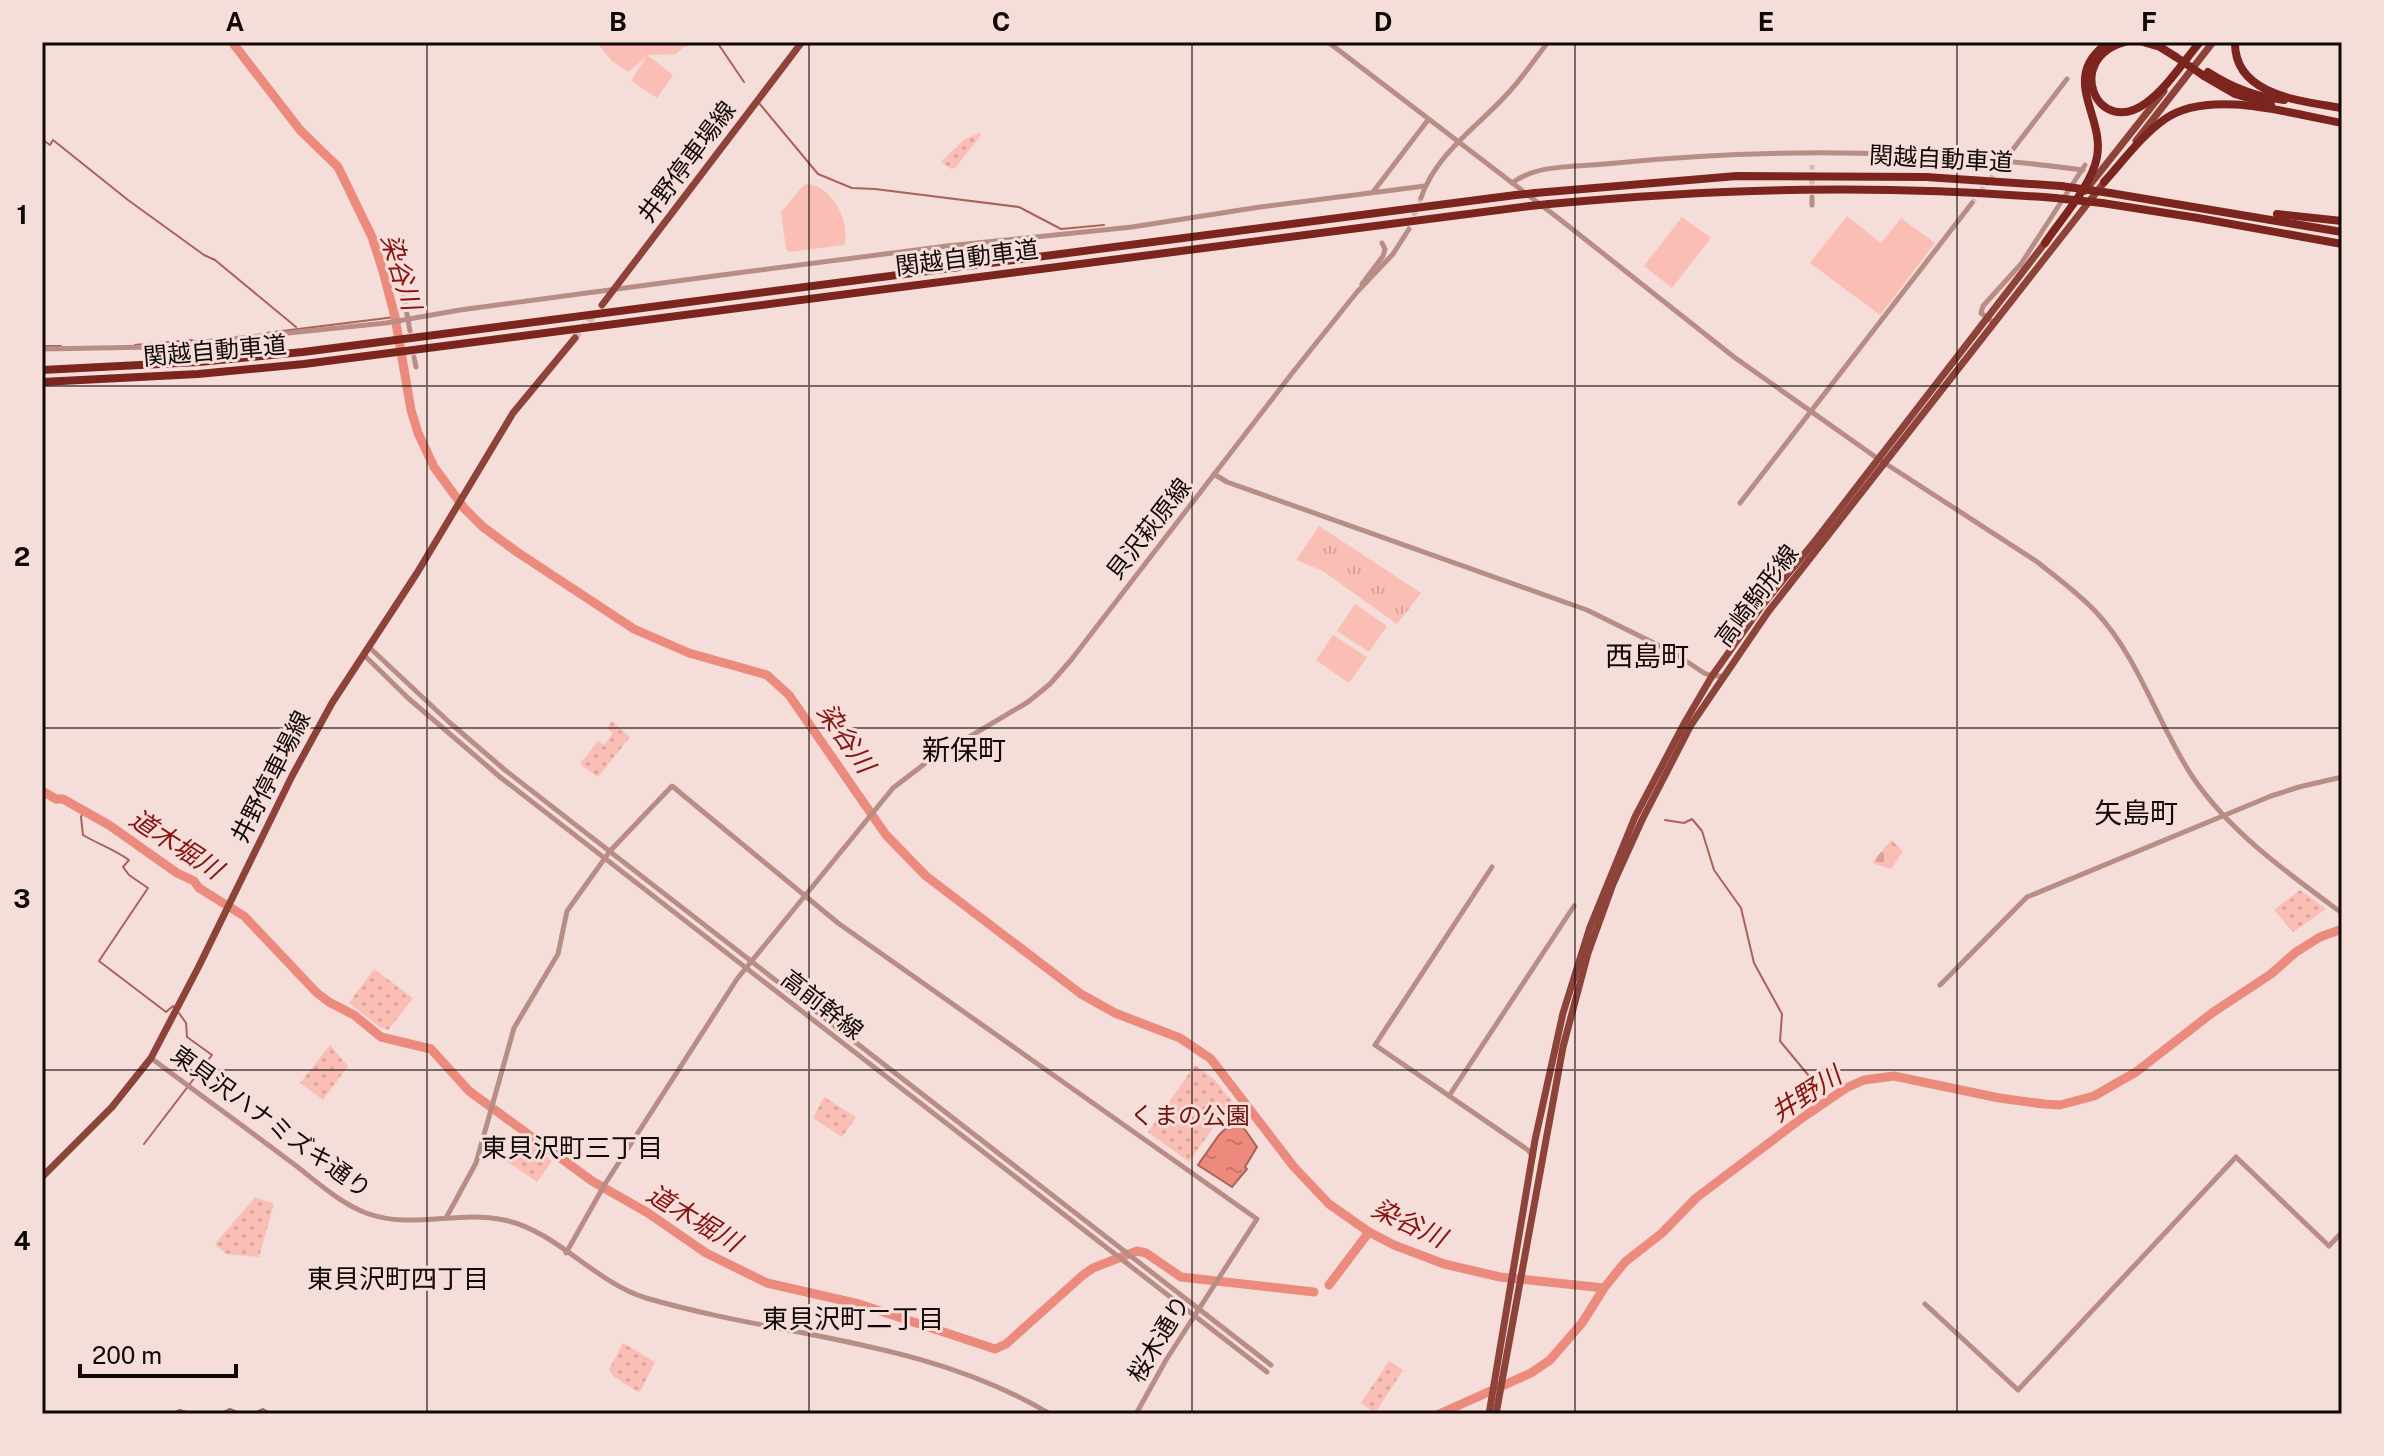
<svg xmlns="http://www.w3.org/2000/svg" width="2384" height="1456" font-family="'Public Sans','Noto Sans JP',sans-serif">
	<style>
		.grass { fill: url(#grass-tufts) }
		.cemetery { fill: url(#cemetery-stones) }
		.park { fill: url(#park-dots) }
		.pitch { fill: #fbbeb5 }
		.water { fill: url(#water-ripples); stroke: #aa635a; stroke-width: 2 }
		.lines { fill: none; stroke-linecap: round; stroke-linejoin: round }
		.stream { stroke: #aa635a; stroke-width: 2 }
		.river { stroke: #eb8a7d; stroke-width: 9 }
		.minor-tunnel { stroke: #d3bdba; stroke-width: 5; stroke-dasharray: 5 2.5; stroke-linecap: butt }
		.major-tunnel { stroke: #d3bdba; stroke-width: 7; stroke-dasharray: 7 3.5; stroke-linecap: butt }
		.minor { stroke: #b88d86; stroke-width: 5 }
		.major { stroke: #8d433a; stroke-width: 7 }
		.highway { stroke: #7b251e; stroke-width: 8 }
		.highway-bridge { stroke: #7b251e; stroke-width: 8 }
		.grid { fill: none; stroke: #110908; stroke-width: 2; stroke-opacity: 0.55 }
		.labels { text-anchor: middle; stroke-width: 6; stroke-linejoin: round; paint-order: stroke }
		.street-label { font-size: 24px; fill: #110908; stroke: #f5ddd9 }
		.park-label { font-size: 24px; fill: #6c1511; stroke: #f5ddd9 }
		.water-label { font-size: 26px; font-style: italic; fill: #881410; stroke: #f5ddd9 }
		.neighbourhood-label { font-size: 26px; fill: #110908; stroke: #f5ddd9 }
		.quarter-label { font-size: 28px; fill: #110908; stroke: #f5ddd9 }
		.neatline { fill: none; stroke: #110908; stroke-width: 3 }
		.grid-label { font-size: 26px; text-anchor: middle; font-weight: bold; fill: #110908 }
	</style>
	<defs>
		<pattern id="grass-tufts" width="24" height="20" patternUnits="userSpaceOnUse" patternTransform="scale(2)"><rect width="24" height="20" fill="#fbbeb5"/><path d="M3 7l-1-3M5 7V3M7 7l1-3M15 17l-1-3M17 17v-4M19 17l1-3" fill="none" stroke="#d6a29a"/></pattern>
		<pattern id="cemetery-stones" width="16" height="16" patternUnits="userSpaceOnUse" patternTransform="scale(2)"><rect width="16" height="16" fill="#fbbeb5"/><path d="M2 7V4a2 2 0 0 1 4 0v3zM10 15v-3a2 2 0 0 1 4 0v3z" fill="#d6a29a"/></pattern>
		<pattern id="park-dots" width="8" height="8" patternUnits="userSpaceOnUse" patternTransform="scale(2)"><rect width="8" height="8" fill="#fbbeb5"/><path d="M2 2h.1M6 6h.1" fill="none" stroke="#d6a29a" stroke-width="1.8" stroke-linecap="round"/></pattern>
		<pattern id="water-ripples" width="26" height="14" patternUnits="userSpaceOnUse" patternTransform="scale(2)"><rect width="26" height="14" fill="#eb8a7d"/><path d="M2 4q2-2 4 0t4 0M15 11q2-2 4 0t4 0" fill="none" stroke="#c8766b"/></pattern>
	</defs>
	<rect width="100%" height="100%" fill="#f5ddd9"/>
	<polygon class="grass" points="1319,526 1421,593 1397,624 1323,571 1296,560"/>
	<polygon class="cemetery" points="1891,840 1903,851 1891,869 1872,863"/>
	<g class="park">
		<polygon points="979,133 981,135 955,168 951,169 941,162 964,140"/>
		<polygon points="612,721 630,737 598,777 580,764 598,741 604,745 613,733 607,728"/>
		<polygon points="2300,890 2326,909 2293,932 2274,910"/>
		<polygon points="374,969 413,998 388,1030 381,1028 349,1003"/>
		<polygon points="330,1045 348,1066 323,1100 300,1083"/>
		<polygon points="1195,1065 1214,1079 1232,1101 1189,1162 1148,1132"/>
		<polygon points="824,1097 856,1117 842,1137 813,1118"/>
		<polygon points="523,1139 552,1161 537,1182 506,1161"/>
		<polygon points="255,1197 274,1204 259,1257 226,1254 215,1244"/>
		<polygon points="623,1343 655,1362 641,1390 638,1392 613,1376 609,1370"/>
		<polygon points="1389,1361 1403,1370 1375,1413 1361,1403"/>
	</g>
	<g class="pitch">
		<polygon points="596,42 692,42 690,46 683,47 676,54 647,55 673,75 657,98 631,81 647,56 628,72 612,61"/>
		<path d="M810,184C835,191 848,219 845,243L843,245L789,252L786,249L781,212L804,185Z"/>
		<polygon points="1847,216 1881,243 1901,218 1935,243 1880,315 1810,263"/>
		<polygon points="1682,217 1711,238 1672,288 1644,266"/>
		<polygon points="1355,604 1387,626 1369,652 1337,631"/>
		<polygon points="1333,635 1367,657 1349,683 1316,660"/>
	</g>
	<polygon class="water" points="1237,1118 1257,1147 1245,1167 1247,1169 1232,1187 1198,1165 1219,1135"/>
	<g class="lines">
		<g class="stream">
			<polyline points="717,42 744,82"/>
			<polyline points="759,103 818,174 852,188 875,189 1019,207 1061,229 1104,225"/>
			<polyline points="42,142 43,140 50,145 53,140 128,200 204,255 215,260 296,327"/>
			<polyline points="266,333 395,317"/>
			<polyline points="135,345 192,340"/>
			<polyline points="42,346 61,346"/>
			<path d="M84,810L81,817L83,835C98,844 113,849 129,860L123,867L129,875L148,888L99,961L166,1012L173,1006L175,1009"/>
			<polyline points="1665,820 1684,823 1692,819 1702,831 1714,870 1741,908 1754,963 1782,1014 1780,1041 1814,1082"/>
			<polyline points="1820,1090 1828,1100"/>
			<polyline points="144,1144 212,1055 187,1037 186,1023 179,1013"/>
			<polyline points="169,1414 180,1410 193,1414"/>
			<polyline points="219,1414 230,1409 242,1414"/>
			<polyline points="252,1414 263,1409 272,1414"/>
		</g>
		<g class="river">
			<polyline points="232,42 300,130 338,167 372,237 383,271 395,317 411,410 418,433 434,467 464,508 483,527 517,552 634,629 689,653 767,675 789,695 886,835 926,876 1081,994 1115,1013 1180,1038 1211,1059 1294,1167 1329,1204 1369,1232 1394,1245 1444,1264 1500,1277 1604,1288"/>
			<polyline points="42,791 56,799 63,799 109,825 177,873 194,881 199,888 244,916 317,993 329,1002 354,1015 381,1037 431,1049 469,1091 592,1181 648,1213 706,1253 767,1283 859,1304 995,1349 1006,1344 1083,1275 1093,1268 1137,1251 1146,1253 1181,1277 1314,1292"/>
			<polyline points="1329,1285 1369,1232"/>
			<polyline points="1439,1414 1531,1373 1550,1360 1582,1323 1604,1288 1625,1262 1662,1233 1696,1198 1802,1118 1846,1088 1864,1080 1894,1076 1999,1098 2044,1104 2060,1105 2094,1096 2136,1072 2212,1013 2271,974 2296,952 2320,937 2342,929"/>
		</g>
		<g class="minor-tunnel">
			<polyline points="1812,192 1812,165"/>
			<polyline points="1972,203 1997,170"/>
			<polyline points="1411,223 1421,198"/>
		</g>
		<polyline class="major-tunnel" points="575,338 596,312"/>
		<g class="minor">
			<path d="M1328,42L1562,221L1734,357L1877,458L2036,561C2056,577 2078,593 2096,612C2140,659 2158,726 2194,779C2232,834 2289,874 2342,913"/>
			<polyline points="1997,170 2067,79"/>
			<path d="M1512,183C1537,164 1575,167 1605,164C1763,148 1926,149 2083,170"/>
			<polyline points="1373,192 1428,120"/>
			<polyline points="1812,197 1812,205"/>
			<path d="M1421,198C1436,153 1478,127 1509,92C1523,77 1535,59 1548,42"/>
			<polyline points="1362,284 1383,256 1385,249 1382,243"/>
			<polyline points="404,297 410,331"/>
			<polyline points="1994,323 1981,313 1983,306 2021,264 2085,165"/>
			<polyline points="42,349 153,347 386,323 460,310 722,275 947,246 1132,227 1260,207 1425,186"/>
			<polyline points="414,357 416,367"/>
			<polyline points="1214,474 1227,482 1587,610 1674,653 1704,673 1712,676 1723,676"/>
			<polyline points="1740,503 1972,203"/>
			<polyline points="370,648 449,722 505,770 1271,1365"/>
			<polyline points="365,656 408,698 500,777 1267,1372"/>
			<polyline points="1492,867 1375,1045 1528,1150 1533,1157"/>
			<polyline points="1940,985 2027,897 2271,796 2299,787 2342,777"/>
			<path d="M151,1058C196,1092 242,1125 287,1159C312,1177 337,1202 366,1213C411,1230 458,1210 504,1220C557,1231 594,1282 646,1298C783,1338 925,1339 1050,1414"/>
			<polyline points="1449,1096 1574,906"/>
			<polyline points="446,1218 476,1163 514,1028 558,954 567,911 610,851 672,786 838,923 1257,1219 1166,1360 1136,1414"/>
			<polyline points="566,1253 605,1184 737,979 893,788 927,762 1028,702 1050,684 1071,660 1293,372 1357,292 1393,254 1409,229"/>
			<polyline points="1925,1304 2018,1390 2236,1157 2329,1246 2342,1232"/>
		</g>
		<g class="major">
			<polyline points="2136,141 2213,42"/>
			<polyline points="2085,191 2164,91"/>
			<polyline points="602,305 802,42"/>
			<polyline points="42,1177 112,1107 151,1058 199,966 292,776 332,703 417,573 513,413 575,338"/>
			<polyline points="1489,1414 1535,1140 1563,1013 1590,927 1635,817 1685,722 1712,676 1761,607 1815,541 2048,239"/>
			<polyline points="1496,1414 1563,1047 1588,953 1613,884 1642,820 1691,725 1768,612 2106,180"/>
		</g>
		<g class="highway">
			<path d="M2125,42C2063,59 2097,139 2146,103C2167,88 2183,62 2200,42"/>
			<polyline points="2143,42 2160,47 2176,57"/>
			<path d="M2235,42C2234,96 2302,101 2342,108"/>
			<path d="M2208,72C2231,87 2256,97 2284,100"/>
			<polyline points="2204,76 2235,94 2271,105"/>
			<path d="M2104,182C2123,161 2142,135 2165,119C2209,88 2293,114 2342,123"/>
			<polyline points="1535,193 1737,176 1926,177 2061,186"/>
			<polyline points="2110,193 2342,232"/>
			<polyline points="2102,203 2198,218 2342,244"/>
			<path d="M1549,204C1722,188 1882,184 2055,198"/>
			<polyline points="2277,214 2342,221"/>
			<path d="M2045,243C2061,219 2092,185 2097,157C2105,115 2058,77 2109,42"/>
			<polyline points="42,370 199,362 303,352 1516,195"/>
			<polyline points="42,382 198,374 304,364 1530,206"/>
		</g>
		<g class="highway-bridge">
			<polyline points="2176,57 2204,76"/>
			<polyline points="2061,186 2110,193"/>
			<polyline points="1516,195 1535,193"/>
			<polyline points="2055,198 2102,203"/>
			<polyline points="1530,206 1549,204"/>
		</g>
	</g>
	<path class="grid" d="M427,42V1414M809,42V1414M1192,42V1414M1575,42V1414M1957,42V1414M42,386H2342M42,728H2342M42,1070H2342"/>
	<g class="labels">
		<g class="street-label">
			<text transform="translate(1941 159) rotate(3)" y="8">関越自動車道</text>
			<text transform="translate(687 162) rotate(-53)" y="8">井野停車場線</text>
			<text transform="translate(967 258) rotate(-7)" y="8">関越自動車道</text>
			<text transform="translate(215 351) rotate(-5)" y="8">関越自動車道</text>
			<text transform="translate(1149 529) rotate(-52)" y="8">貝沢萩原線</text>
			<text transform="translate(1757 596) rotate(-53)" y="8">高崎駒形線</text>
			<text transform="translate(271 777) rotate(-63)" y="8">井野停車場線</text>
			<text transform="translate(822 1005) rotate(38)" y="8">高前幹線</text>
			<text transform="translate(271 1122) rotate(36)" y="8">東貝沢ハナミズキ通り</text>
			<text transform="translate(1159 1339) rotate(-59)" y="8">桜木通り</text>
		</g>
		<g class="park-label">
			<text x="1190" y="1124">くまの公園</text>
		</g>
		<g class="water-label">
			<text transform="translate(401 272) rotate(73)" y="9">染谷川</text>
			<text transform="translate(846 738) rotate(55)" y="9">染谷川</text>
			<text transform="translate(176 844) rotate(33)" y="9">道木堀川</text>
			<text transform="translate(1806 1094) rotate(-33)" y="9">井野川</text>
			<text transform="translate(694 1218) rotate(31)" y="9">道木堀川</text>
			<text transform="translate(1409 1223) rotate(25)" y="9">染谷川</text>
		</g>
		<g class="neighbourhood-label">
			<text x="572" y="1157">東貝沢町三丁目</text>
			<text x="398" y="1288">東貝沢町四丁目</text>
			<text x="853" y="1328">東貝沢町二丁目</text>
		</g>
		<g class="quarter-label">
			<text x="1647" y="666">西島町</text>
			<text x="964" y="760">新保町</text>
			<text x="2136" y="823">矢島町</text>
		</g>
	</g>
	<rect width="2384" height="1456" fill="none" stroke="#f5ddd9" stroke-width="88"/>
	<path d="M80 1364v12h156v-12" fill="none" stroke="#110908" stroke-width="4"/>
	<text x="92" y="1364" font-size="24" fill="#110908" stroke="#f5ddd9" stroke-width="6" paint-order="stroke">200 m</text>
	<rect x="44" y="44" width="2296" height="1368" class="neatline"/>
	<g class="grid-label">
		<text x="235" y="31">A</text>
		<text x="618" y="31">B</text>
		<text x="1001" y="31">C</text>
		<text x="1383" y="31">D</text>
		<text x="1766" y="31">E</text>
		<text x="2149" y="31">F</text>
		<text x="22" y="224">1</text>
		<text x="22" y="566">2</text>
		<text x="22" y="908">3</text>
		<text x="22" y="1250">4</text>
	</g>
</svg>
